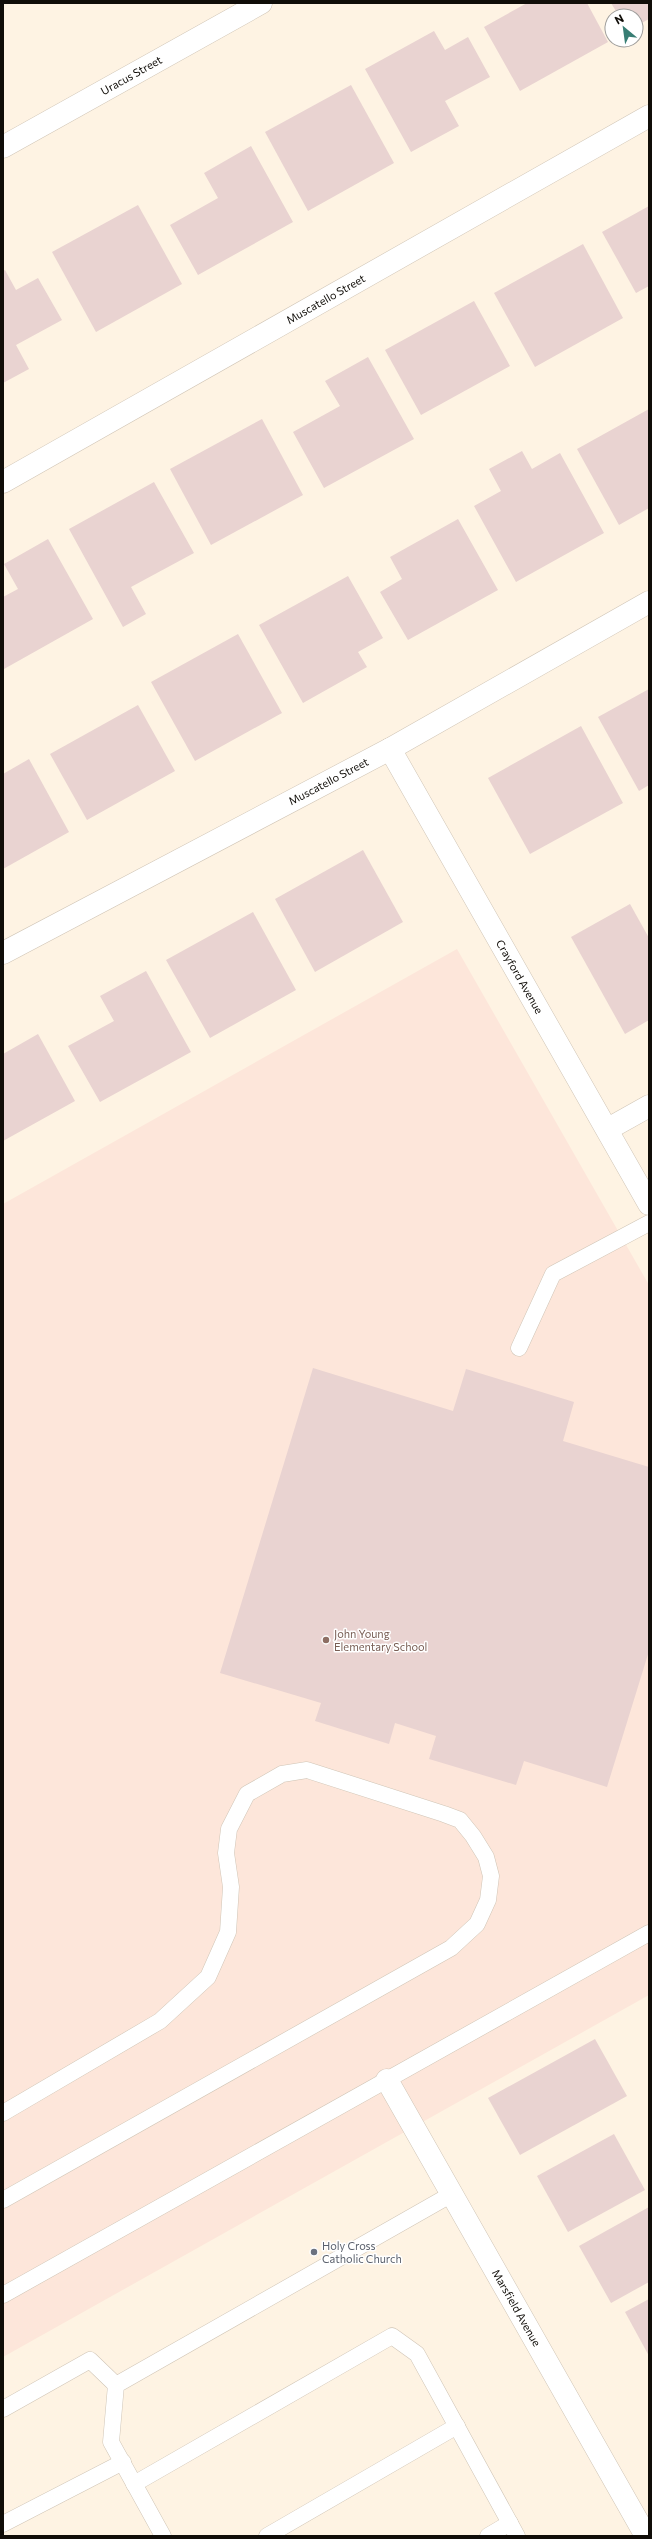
<svg xmlns="http://www.w3.org/2000/svg" width="652" height="2539" font-family="Commissioner,sans-serif">
	<style>
		.education { fill: #fde6da }
		.building { fill: #e9d3d1 }
		.lines { fill: none; stroke-linecap: round; stroke-linejoin: round }
		.service-casing { stroke: #d0c5b6; stroke-width: 17 }
		.minor-casing { stroke: #d0c5b6; stroke-width: 23 }
		.tertiary-casing { stroke: #d0c5b6; stroke-width: 23 }
		.service { stroke: #fff; stroke-width: 16 }
		.minor { stroke: #fff; stroke-width: 22 }
		.tertiary { stroke: #fff; stroke-width: 22 }
		.education-dot { fill: #8d6e63; stroke: #fff; stroke-width: 1.5 }
		.worship-dot { fill: #6b7280; stroke: #fff; stroke-width: 1.5 }
		.labels { text-anchor: middle; stroke-width: 3; stroke-linejoin: round; paint-order: stroke }
		.street-label { font-size: 11px; fill: #100d08; stroke: #fff }
		.education-label { font-size: 11px; fill: #785e54; stroke: #fff; text-anchor: start }
		.worship-label { font-size: 11px; fill: #5b616d; stroke: #fff; text-anchor: start }
	</style>
	<rect width="100%" height="100%" fill="#fef3e3"/>
	<polygon class="education" points="457,949 649,1285 649,1995 3,2357 3,1204"/>
	<g class="building">
		<polygon points="527,3 587,3 608,42 520,91 484,27"/>
		<polygon points="611,3 649,3 649,19 636,26 636,16 619,16"/>
		<polygon points="434,31 445,50 468,37 490,77 445,101 459,126 411,152 365,69"/>
		<polygon points="351,85 394,163 308,211 265,132"/>
		<polygon points="251,146 293,222 198,275 170,225 218,198 204,173"/>
		<polygon points="138,205 182,284 96,332 52,252"/>
		<polygon points="649,206 649,286 636,293 602,232"/>
		<polygon points="583,244 623,318 535,367 494,293"/>
		<polygon points="5,270 16,290 38,278 62,320 16,345 29,369 3,383 3,271"/>
		<polygon points="474,301 510,366 421,415 385,350"/>
		<polygon points="368,357 414,439 324,488 293,432 340,406 325,381"/>
		<polygon points="649,409 649,508 619,525 577,449"/>
		<polygon points="262,419 303,495 211,545 170,469"/>
		<polygon points="522,451 532,469 560,453 604,533 516,582 474,506 501,491 489,469"/>
		<polygon points="154,482 194,553 131,587 146,614 123,627 69,529"/>
		<polygon points="458,519 498,590 408,640 380,592 402,579 390,557"/>
		<polygon points="48,539 93,619 4,669 3,597 18,589 4,564"/>
		<polygon points="348,576 383,638 358,652 367,667 303,703 259,625"/>
		<polygon points="238,634 282,713 195,761 151,682"/>
		<polygon points="649,689 649,785 639,791 598,717"/>
		<polygon points="138,705 175,771 87,820 50,754"/>
		<polygon points="581,726 623,803 530,854 488,778"/>
		<polygon points="29,759 69,832 3,869 3,774"/>
		<polygon points="363,850 403,922 315,972 275,899"/>
		<polygon points="630,904 649,938 649,1020 625,1034 571,937"/>
		<polygon points="253,912 296,990 210,1038 166,960"/>
		<polygon points="146,971 191,1052 100,1102 68,1046 114,1021 100,996"/>
		<polygon points="38,1034 75,1101 3,1141 3,1054"/>
		<polygon points="313,1368 453,1411 466,1369 574,1402 563,1441 649,1467 649,1651 607,1787 524,1761 516,1785 429,1759 436,1736 395,1723 389,1744 315,1721 321,1703 220,1673"/>
		<polygon points="595,2039 627,2096 520,2155 488,2098"/>
		<polygon points="614,2134 645,2190 568,2232 537,2176"/>
		<polygon points="649,2207 649,2282 611,2303 579,2246"/>
		<polygon points="649,2299 649,2356 625,2312"/>
	</g>
	<g class="lines">
		<defs>
			<g id="service">
				<polyline points="519,1348 553,1274 649,1223"/>
				<polyline points="3,2113 160,2021 208,1977 228,1932 231,1887 226,1853 229,1829 247,1794 282,1774 307,1770 444,1814 460,1820 473,1836 486,1857 491,1876 488,1900 477,1924 451,1948 3,2200"/>
				<polyline points="3,2295 649,1933"/>
				<polyline points="3,2409 90,2360 116,2385"/>
				<polyline points="134,2484 392,2336 417,2354 517,2536"/>
				<polyline points="3,2524 123,2462"/>
				<polyline points="163,2536 111,2442 116,2385 452,2194"/>
				<polyline points="267,2536 457,2426"/>
				<polyline points="488,2536 510,2523"/>
			</g>
			<g id="minor">
				<path id="s1" d="M3,482L649,116"/>
				<path id="s2" d="M390,749L649,1204"/>
				<path id="s3" d="M3,953L390,749L649,602"/>
				<polyline points="608,1129 649,1106"/>
				<path id="s4" d="M387,2080L646,2536"/>
			</g>
			<g id="tertiary">
				<path id="s5" d="M3,147L261,3"/>
			</g>
		</defs>
		<use href="#service" class="service-casing"/>
		<use href="#minor" class="minor-casing"/>
		<use href="#tertiary" class="tertiary-casing"/>
		<use href="#service" class="service"/>
		<use href="#minor" class="minor"/>
		<use href="#tertiary" class="tertiary"/>
	</g>
	<circle class="education-dot" cx="326" cy="1640" r="4"/>
	<circle class="worship-dot" cx="314" cy="2252" r="4"/>
	<g class="labels">
		<g class="street-label">
			<text dy="4" stroke="none"><textPath href="#s5" startOffset="147">Uracus Street</textPath></text>
			<text dy="4" stroke="none"><textPath href="#s1" startOffset="371">Muscatello Street</textPath></text>
			<text dy="4" stroke="none"><textPath href="#s3" startOffset="368">Muscatello Street</textPath></text>
			<text dy="4" stroke="none"><textPath href="#s2" startOffset="262">Crayford Avenue</textPath></text>
			<text dy="4" stroke="none"><textPath href="#s4" startOffset="262">Marsfield Avenue</textPath></text>
		</g>
		<g class="education-label">
			<text x="334" y="1638">John Young<tspan x="334" dy="13">Elementary School</tspan></text>
		</g>
		<g class="worship-label">
			<text x="322" y="2250">Holy Cross<tspan x="322" dy="13">Catholic Church</tspan></text>
		</g>
	</g>
	<rect width="652" height="2539" fill="none" stroke="#100d08" stroke-width="8"/>
	<g transform="translate(624 28) rotate(331)"><circle r="19" fill="#ffffff" stroke="#9f9e9c"/>
	<path d="M0-3L7 15L0 10L-7 15Z" fill="#387e74"/>
	<text y="-6" font-size="11" font-weight="bold" text-anchor="middle" fill="#100d08">N</text>
	</g>
</svg>
